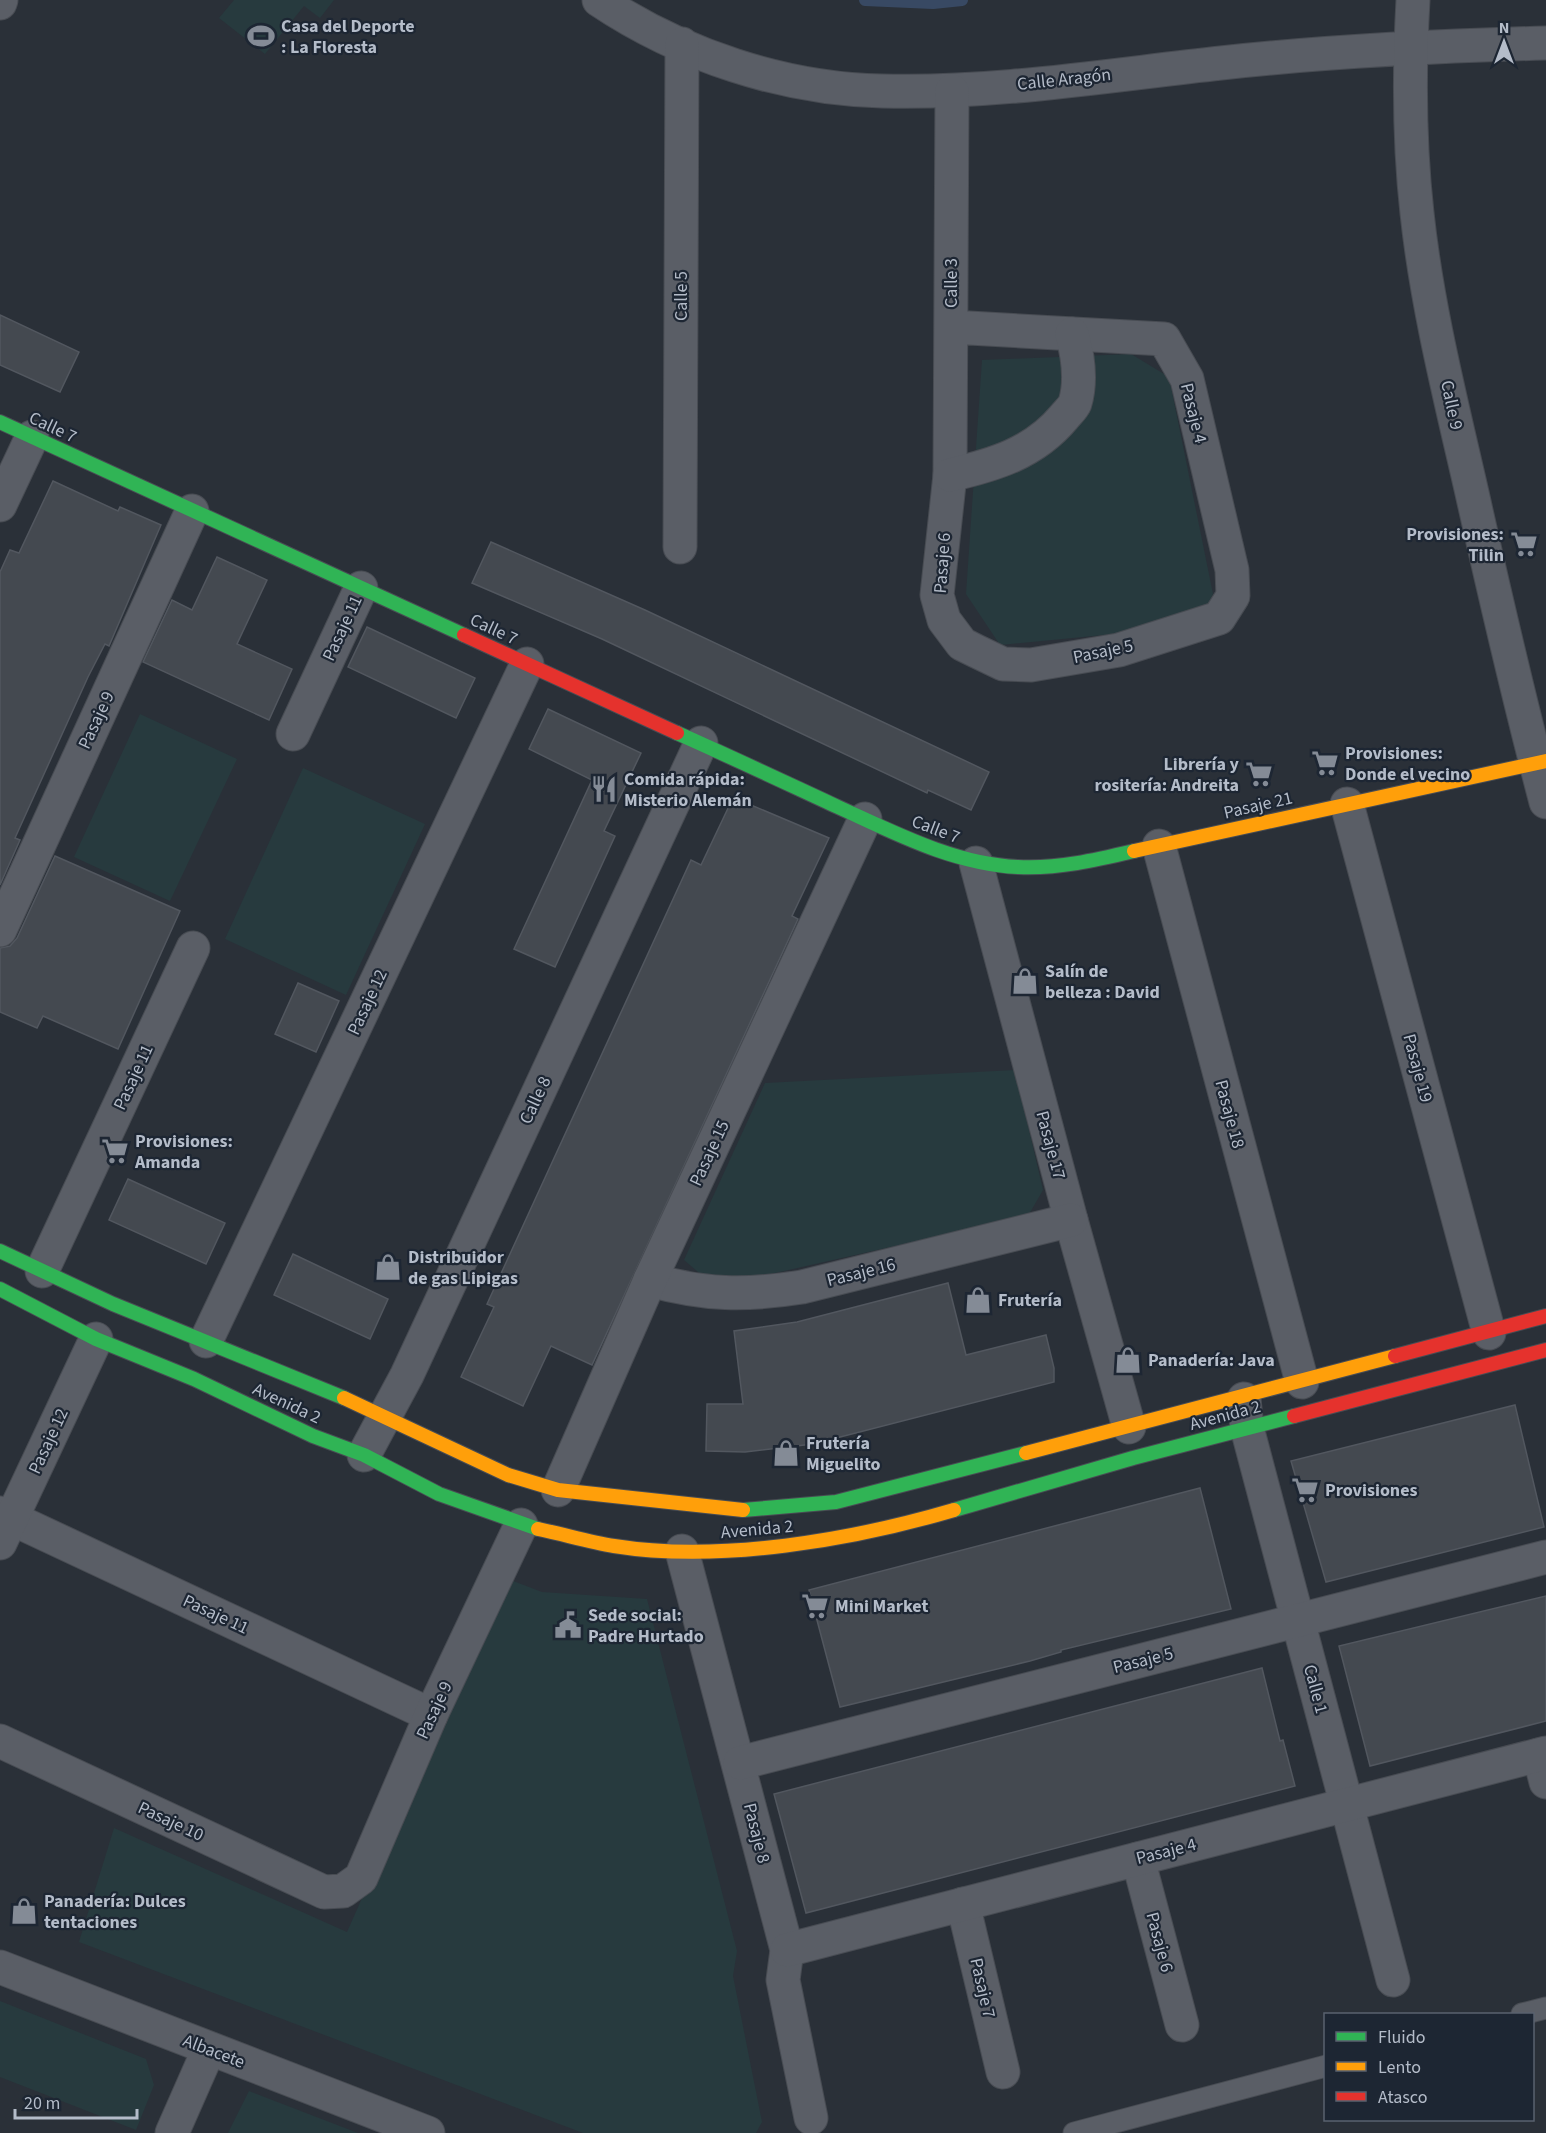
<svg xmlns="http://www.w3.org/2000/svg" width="1546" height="2133" font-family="'Source Sans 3',sans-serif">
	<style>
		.green { fill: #273a3e }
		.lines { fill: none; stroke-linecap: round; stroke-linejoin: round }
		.stream { stroke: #384963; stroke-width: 12 }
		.building { fill: #444950; stroke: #52575f; stroke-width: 1.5 }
		.lane-casing { stroke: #484c53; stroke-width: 23 }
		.street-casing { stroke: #484c53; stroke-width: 35 }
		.fast-casing { stroke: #484c53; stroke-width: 16 }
		.slow-casing { stroke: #484c53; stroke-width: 16 }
		.jam-casing { stroke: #484c53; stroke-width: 16 }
		.lane { stroke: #5a5e66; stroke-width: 21 }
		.street { stroke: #5a5e66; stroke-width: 33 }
		.fast { stroke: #30b455; stroke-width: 14 }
		.slow { stroke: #ff9f0a; stroke-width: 14 }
		.jam { stroke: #e5322d; stroke-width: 14 }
		.labels { text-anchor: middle; stroke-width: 4.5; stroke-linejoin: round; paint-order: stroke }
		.poi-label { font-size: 18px; font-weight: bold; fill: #b4bcc9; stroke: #1d2633; text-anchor: start }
		.street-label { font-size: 18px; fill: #b4bcc9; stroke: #1d2633 }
	</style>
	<rect width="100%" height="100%" fill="#2a3038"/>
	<g class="green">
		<polygon points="234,0 334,0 320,18 304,6 265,54 219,18"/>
		<polygon points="1131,354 1169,377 1213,594 1196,626 1000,645 966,594 982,360"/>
		<polygon points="140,714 237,759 170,901 74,857"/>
		<polygon points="303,768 425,824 346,995 225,939"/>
		<polygon points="1015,1070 1043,1190 1028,1216 753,1278 705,1278 684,1260 765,1083"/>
		<polygon points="482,1569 542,1592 647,1599 737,1951 733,1976 762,2122 756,2133 583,2133 79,1942 114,1828 347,1932 422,1763"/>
		<polygon points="0,2001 146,2059 154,2085 136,2130 0,2077"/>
		<polygon points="249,2091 358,2133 228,2133"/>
	</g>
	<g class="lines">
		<polyline class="stream" points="865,0 933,3 962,0"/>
	</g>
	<g class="building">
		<polygon points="0,315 79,352 60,392 0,365"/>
		<polygon points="53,481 118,511 120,507 161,525 109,646 105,644 88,677 15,838 20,840 0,885 0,572 10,550 19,553"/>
		<polygon points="491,542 645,610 989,772 971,810 928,790 927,793 602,639 472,583"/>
		<polygon points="217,557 267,580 237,644 292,669 269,720 143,662 172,600 192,610"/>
		<polygon points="367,627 475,678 456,718 348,667"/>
		<polygon points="548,709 641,753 604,831 615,836 555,967 514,949 592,780 529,749"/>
		<polygon points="731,802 744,802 829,838 792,916 798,919 592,1365 551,1346 523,1406 461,1377 494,1307 487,1304 691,860 701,865"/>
		<polygon points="55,856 180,911 118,1049 43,1016 37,1028 0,1012 0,948 10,946 17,938"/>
		<polygon points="298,983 339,1001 316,1052 275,1034"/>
		<polygon points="128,1179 225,1223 206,1264 109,1220"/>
		<polygon points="293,1254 388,1299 370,1339 274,1295"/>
		<polygon points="948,1283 966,1355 1046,1335 1054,1368 1054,1382 813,1444 745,1452 706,1451 707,1404 743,1404 734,1331 797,1322"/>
		<polygon points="1515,1405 1544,1527 1326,1582 1291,1461"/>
		<polygon points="1200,1488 1231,1609 1061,1650 1061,1652 1030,1661 840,1707 809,1590"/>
		<polygon points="1546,1596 1546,1721 1370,1766 1339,1646"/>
		<polygon points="1262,1668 1280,1741 1283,1740 1295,1786 806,1913 774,1794"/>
	</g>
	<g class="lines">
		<defs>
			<g id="lane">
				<polyline points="1522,2014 1546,2008"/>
				<polyline points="1074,2133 1326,2066"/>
			</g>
			<g id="street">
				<path d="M599,0C681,55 784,89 882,91C995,94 1109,75 1221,63C1330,51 1437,46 1546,43"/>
				<path d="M1413,0C1409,71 1409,142 1417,213C1427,307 1451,401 1472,493C1495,596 1519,699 1546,802"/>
				<polyline points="0,3 1,0"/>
				<polyline points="951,327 1164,339 1187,379 1232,570 1233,596 1219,618 1119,650 1031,665 1003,664 976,651 962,644 944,620 937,595 950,475 952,91"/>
				<path d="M950,475C994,465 1034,453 1064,417C1067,413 1073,408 1075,403C1082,380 1078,356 1072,334"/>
				<polyline points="0,505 32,437"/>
				<polyline points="680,547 682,44"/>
				<polyline points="293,734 361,588"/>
				<polyline points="1347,804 1489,1333"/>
				<polyline points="1159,846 1302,1382"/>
				<polyline points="976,863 1071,1220 1129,1427"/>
				<polyline points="0,930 192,511"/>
				<polyline points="42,1271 193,948"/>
				<path d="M650,1280C705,1295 745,1296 802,1287L1071,1220"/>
				<polyline points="206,1341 527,664"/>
				<polyline points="1244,1399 1247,1428 1393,1980"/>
				<polyline points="364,1455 407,1375 701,743"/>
				<polyline points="558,1490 650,1280 865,819"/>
				<polyline points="0,1513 431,1715"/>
				<polyline points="0,1543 96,1339"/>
				<polyline points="682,1551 787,1950 783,1980 811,2118"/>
				<polyline points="0,1741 324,1892 343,1891 361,1878 431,1715 521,1525"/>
				<polyline points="1539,1755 1546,1782"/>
				<polyline points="740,1763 1546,1557"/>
				<polyline points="1138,1859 1182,2025"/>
				<polyline points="963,1904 1003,2072"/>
				<polyline points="787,1950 1546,1753"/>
				<polyline points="0,1967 428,2133"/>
				<polyline points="172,2133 209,2049"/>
			</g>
			<g id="fast">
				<polyline points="0,422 464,635"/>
				<path d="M677,733C731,757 784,782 838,807C895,833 954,864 1018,867C1058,869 1096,860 1134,851"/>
				<polyline points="0,1251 113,1304 344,1398"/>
				<polyline points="0,1289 96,1339 194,1379 313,1436 364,1455 439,1494 538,1529"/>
				<polyline points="743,1510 836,1502 1026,1453"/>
				<polyline points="954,1510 1133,1458 1294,1416"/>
			</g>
			<g id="slow">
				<polyline points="1134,851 1546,761"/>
				<polyline points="344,1398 508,1475 558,1490 743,1510"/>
				<polyline points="1026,1453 1395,1356"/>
				<path d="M538,1529C563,1534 589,1542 614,1546C720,1563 852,1540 954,1510"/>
			</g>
			<g id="jam">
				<polyline points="464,635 677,733"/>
				<polyline points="1395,1356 1546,1316"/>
				<polyline points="1294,1416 1546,1350"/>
			</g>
		</defs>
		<use href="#lane" class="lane-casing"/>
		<use href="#street" class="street-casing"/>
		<use href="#fast" class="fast-casing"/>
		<use href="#slow" class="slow-casing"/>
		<use href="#jam" class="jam-casing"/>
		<use href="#lane" class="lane"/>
		<use href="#street" class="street"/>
		<use href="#fast" class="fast"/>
		<use href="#slow" class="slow"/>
		<use href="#jam" class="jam"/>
	</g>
	<defs>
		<symbol id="stadium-bare" viewBox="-9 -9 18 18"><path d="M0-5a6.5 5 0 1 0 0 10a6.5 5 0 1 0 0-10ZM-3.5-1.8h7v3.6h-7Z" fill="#848b96" stroke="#1d2633" stroke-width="2.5" paint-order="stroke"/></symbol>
		<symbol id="supermarket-bare" viewBox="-9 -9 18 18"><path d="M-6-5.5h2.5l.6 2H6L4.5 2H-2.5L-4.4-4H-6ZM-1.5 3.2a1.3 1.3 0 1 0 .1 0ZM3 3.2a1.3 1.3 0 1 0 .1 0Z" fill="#848b96" stroke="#1d2633" stroke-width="2.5" paint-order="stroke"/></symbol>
		<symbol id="restaurant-bare" viewBox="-9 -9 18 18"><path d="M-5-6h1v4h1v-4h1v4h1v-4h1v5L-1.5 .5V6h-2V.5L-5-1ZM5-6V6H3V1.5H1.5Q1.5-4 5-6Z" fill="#848b96" stroke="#1d2633" stroke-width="2.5" paint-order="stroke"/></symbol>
		<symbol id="shop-bare" viewBox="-9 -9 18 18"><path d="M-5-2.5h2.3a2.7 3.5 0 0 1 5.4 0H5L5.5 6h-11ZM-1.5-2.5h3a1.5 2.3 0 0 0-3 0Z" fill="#848b96" stroke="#1d2633" stroke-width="2.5" paint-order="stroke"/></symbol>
		<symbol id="civic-bare" viewBox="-9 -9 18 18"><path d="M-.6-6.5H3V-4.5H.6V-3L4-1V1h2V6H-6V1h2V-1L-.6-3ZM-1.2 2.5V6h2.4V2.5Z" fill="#848b96" stroke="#1d2633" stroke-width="2.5" paint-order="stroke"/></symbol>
	</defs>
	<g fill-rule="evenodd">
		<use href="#stadium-bare" x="242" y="17" width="38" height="38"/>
		<use href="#supermarket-bare" x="1505" y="525" width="38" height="38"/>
		<use href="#supermarket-bare" x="1306" y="744" width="38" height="38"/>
		<use href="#supermarket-bare" x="1240" y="755" width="38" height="38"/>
		<use href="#restaurant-bare" x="585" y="770" width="38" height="38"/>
		<use href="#shop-bare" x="1006" y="962" width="38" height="38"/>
		<use href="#supermarket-bare" x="96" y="1132" width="38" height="38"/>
		<use href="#shop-bare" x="369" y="1248" width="38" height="38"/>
		<use href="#shop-bare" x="959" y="1281" width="38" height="38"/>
		<use href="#shop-bare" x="1109" y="1341" width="38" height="38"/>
		<use href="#shop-bare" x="767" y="1434" width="38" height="38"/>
		<use href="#supermarket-bare" x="1286" y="1471" width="38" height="38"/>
		<use href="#supermarket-bare" x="796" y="1587" width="38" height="38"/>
		<use href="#civic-bare" x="549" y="1606" width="38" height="38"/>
		<use href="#shop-bare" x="5" y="1892" width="38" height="38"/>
	</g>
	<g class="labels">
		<g class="poi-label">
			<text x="281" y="32">Casa del Deporte<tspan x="281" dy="21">: La Floresta</tspan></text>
			<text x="1504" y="540" text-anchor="end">Provisiones:<tspan x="1504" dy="21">Tilin</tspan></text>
			<text x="1345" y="759">Provisiones:<tspan x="1345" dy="21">Donde el vecino</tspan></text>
			<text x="1239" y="770" text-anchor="end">Librería y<tspan x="1239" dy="21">rositería: Andreita</tspan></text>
			<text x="624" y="785">Comida rápida:<tspan x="624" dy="21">Misterio Alemán</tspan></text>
			<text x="1045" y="977">Salín de<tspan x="1045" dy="21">belleza : David</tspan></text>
			<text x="135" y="1147">Provisiones:<tspan x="135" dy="21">Amanda</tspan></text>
			<text x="408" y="1263">Distribuidor<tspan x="408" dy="21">de gas Lipigas</tspan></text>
			<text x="998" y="1306">Frutería</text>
			<text x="1148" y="1366">Panadería: Java</text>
			<text x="806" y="1449">Frutería<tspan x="806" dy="21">Miguelito</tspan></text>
			<text x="1325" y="1496">Provisiones</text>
			<text x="835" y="1612">Mini Market</text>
			<text x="588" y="1621">Sede social:<tspan x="588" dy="21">Padre Hurtado</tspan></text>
			<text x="44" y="1907">Panadería: Dulces<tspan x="44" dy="21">tentaciones</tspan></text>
		</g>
		<g class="street-label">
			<text transform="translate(1064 79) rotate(-6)" y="6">Calle Aragón</text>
			<text transform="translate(951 283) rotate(-90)" y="6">Calle 3</text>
			<text transform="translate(681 296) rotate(-90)" y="6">Calle 5</text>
			<text transform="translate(1452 405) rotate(78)" y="6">Calle 9</text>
			<text transform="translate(1194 413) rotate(76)" y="6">Pasaje 4</text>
			<text transform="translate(53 427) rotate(25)" y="6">Calle 7</text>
			<text transform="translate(942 563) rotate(-86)" y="6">Pasaje 6</text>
			<text transform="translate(342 628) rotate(-65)" y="6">Pasaje 11</text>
			<text transform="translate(494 629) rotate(25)" y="6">Calle 7</text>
			<text transform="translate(1103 651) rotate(-12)" y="6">Pasaje 5</text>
			<text transform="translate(96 720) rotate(-65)" y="6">Pasaje 9</text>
			<text transform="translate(1258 805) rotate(-13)" y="6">Pasaje 21</text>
			<text transform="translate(936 829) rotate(21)" y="6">Calle 7</text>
			<text transform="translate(367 1002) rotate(-65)" y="6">Pasaje 12</text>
			<text transform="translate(1418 1068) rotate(75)" y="6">Pasaje 19</text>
			<text transform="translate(133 1077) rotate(-65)" y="6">Pasaje 11</text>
			<text transform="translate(535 1100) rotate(-65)" y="6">Calle 8</text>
			<text transform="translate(1230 1114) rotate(75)" y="6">Pasaje 18</text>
			<text transform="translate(1051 1145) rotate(75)" y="6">Pasaje 17</text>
			<text transform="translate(709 1153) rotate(-65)" y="6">Pasaje 15</text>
			<text transform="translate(861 1272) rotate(-14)" y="6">Pasaje 16</text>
			<text transform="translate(287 1403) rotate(25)" y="6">Avenida 2</text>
			<text transform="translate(1225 1415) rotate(-15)" y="6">Avenida 2</text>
			<text transform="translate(48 1441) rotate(-65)" y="6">Pasaje 12</text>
			<text transform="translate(757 1529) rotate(-5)" y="6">Avenida 2</text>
			<text transform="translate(216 1614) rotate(25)" y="6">Pasaje 11</text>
			<text transform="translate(1143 1660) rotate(-14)" y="6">Pasaje 5</text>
			<text transform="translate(1316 1689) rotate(75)" y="6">Calle 1</text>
			<text transform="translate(434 1710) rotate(-65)" y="6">Pasaje 9</text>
			<text transform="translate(171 1821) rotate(25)" y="6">Pasaje 10</text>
			<text transform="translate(757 1833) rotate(76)" y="6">Pasaje 8</text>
			<text transform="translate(1166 1851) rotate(-14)" y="6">Pasaje 4</text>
			<text transform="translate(1160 1942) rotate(75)" y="6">Pasaje 6</text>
			<text transform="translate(983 1988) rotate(77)" y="6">Pasaje 7</text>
			<text transform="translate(214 2051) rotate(21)" y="6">Albacete</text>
		</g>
	</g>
	<rect x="1324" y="2013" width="210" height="108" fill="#1d2633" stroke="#59626f" stroke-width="1.5"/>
	<rect x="1336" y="2032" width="30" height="9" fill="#30b455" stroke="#59626f" stroke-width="1.5"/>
	<text x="1378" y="2043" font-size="18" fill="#b4bcc9">Fluido</text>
	<rect x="1336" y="2062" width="30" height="9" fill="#ff9f0a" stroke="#59626f" stroke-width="1.5"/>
	<text x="1378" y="2073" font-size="18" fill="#b4bcc9">Lento</text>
	<rect x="1336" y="2092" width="30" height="9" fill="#e5322d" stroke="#59626f" stroke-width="1.5"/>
	<text x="1378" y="2103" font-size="18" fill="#b4bcc9">Atasco</text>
	<g transform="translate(1504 42)" stroke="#1d2633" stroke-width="4.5" paint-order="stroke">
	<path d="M0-4.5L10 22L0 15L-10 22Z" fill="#b4bcc9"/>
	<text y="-9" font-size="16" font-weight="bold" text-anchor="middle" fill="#b4bcc9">N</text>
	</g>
	<path d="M15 2109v9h122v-9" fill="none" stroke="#b4bcc9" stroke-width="3"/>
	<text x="24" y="2109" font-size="18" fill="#b4bcc9" stroke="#1d2633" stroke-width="4.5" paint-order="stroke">20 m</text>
</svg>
